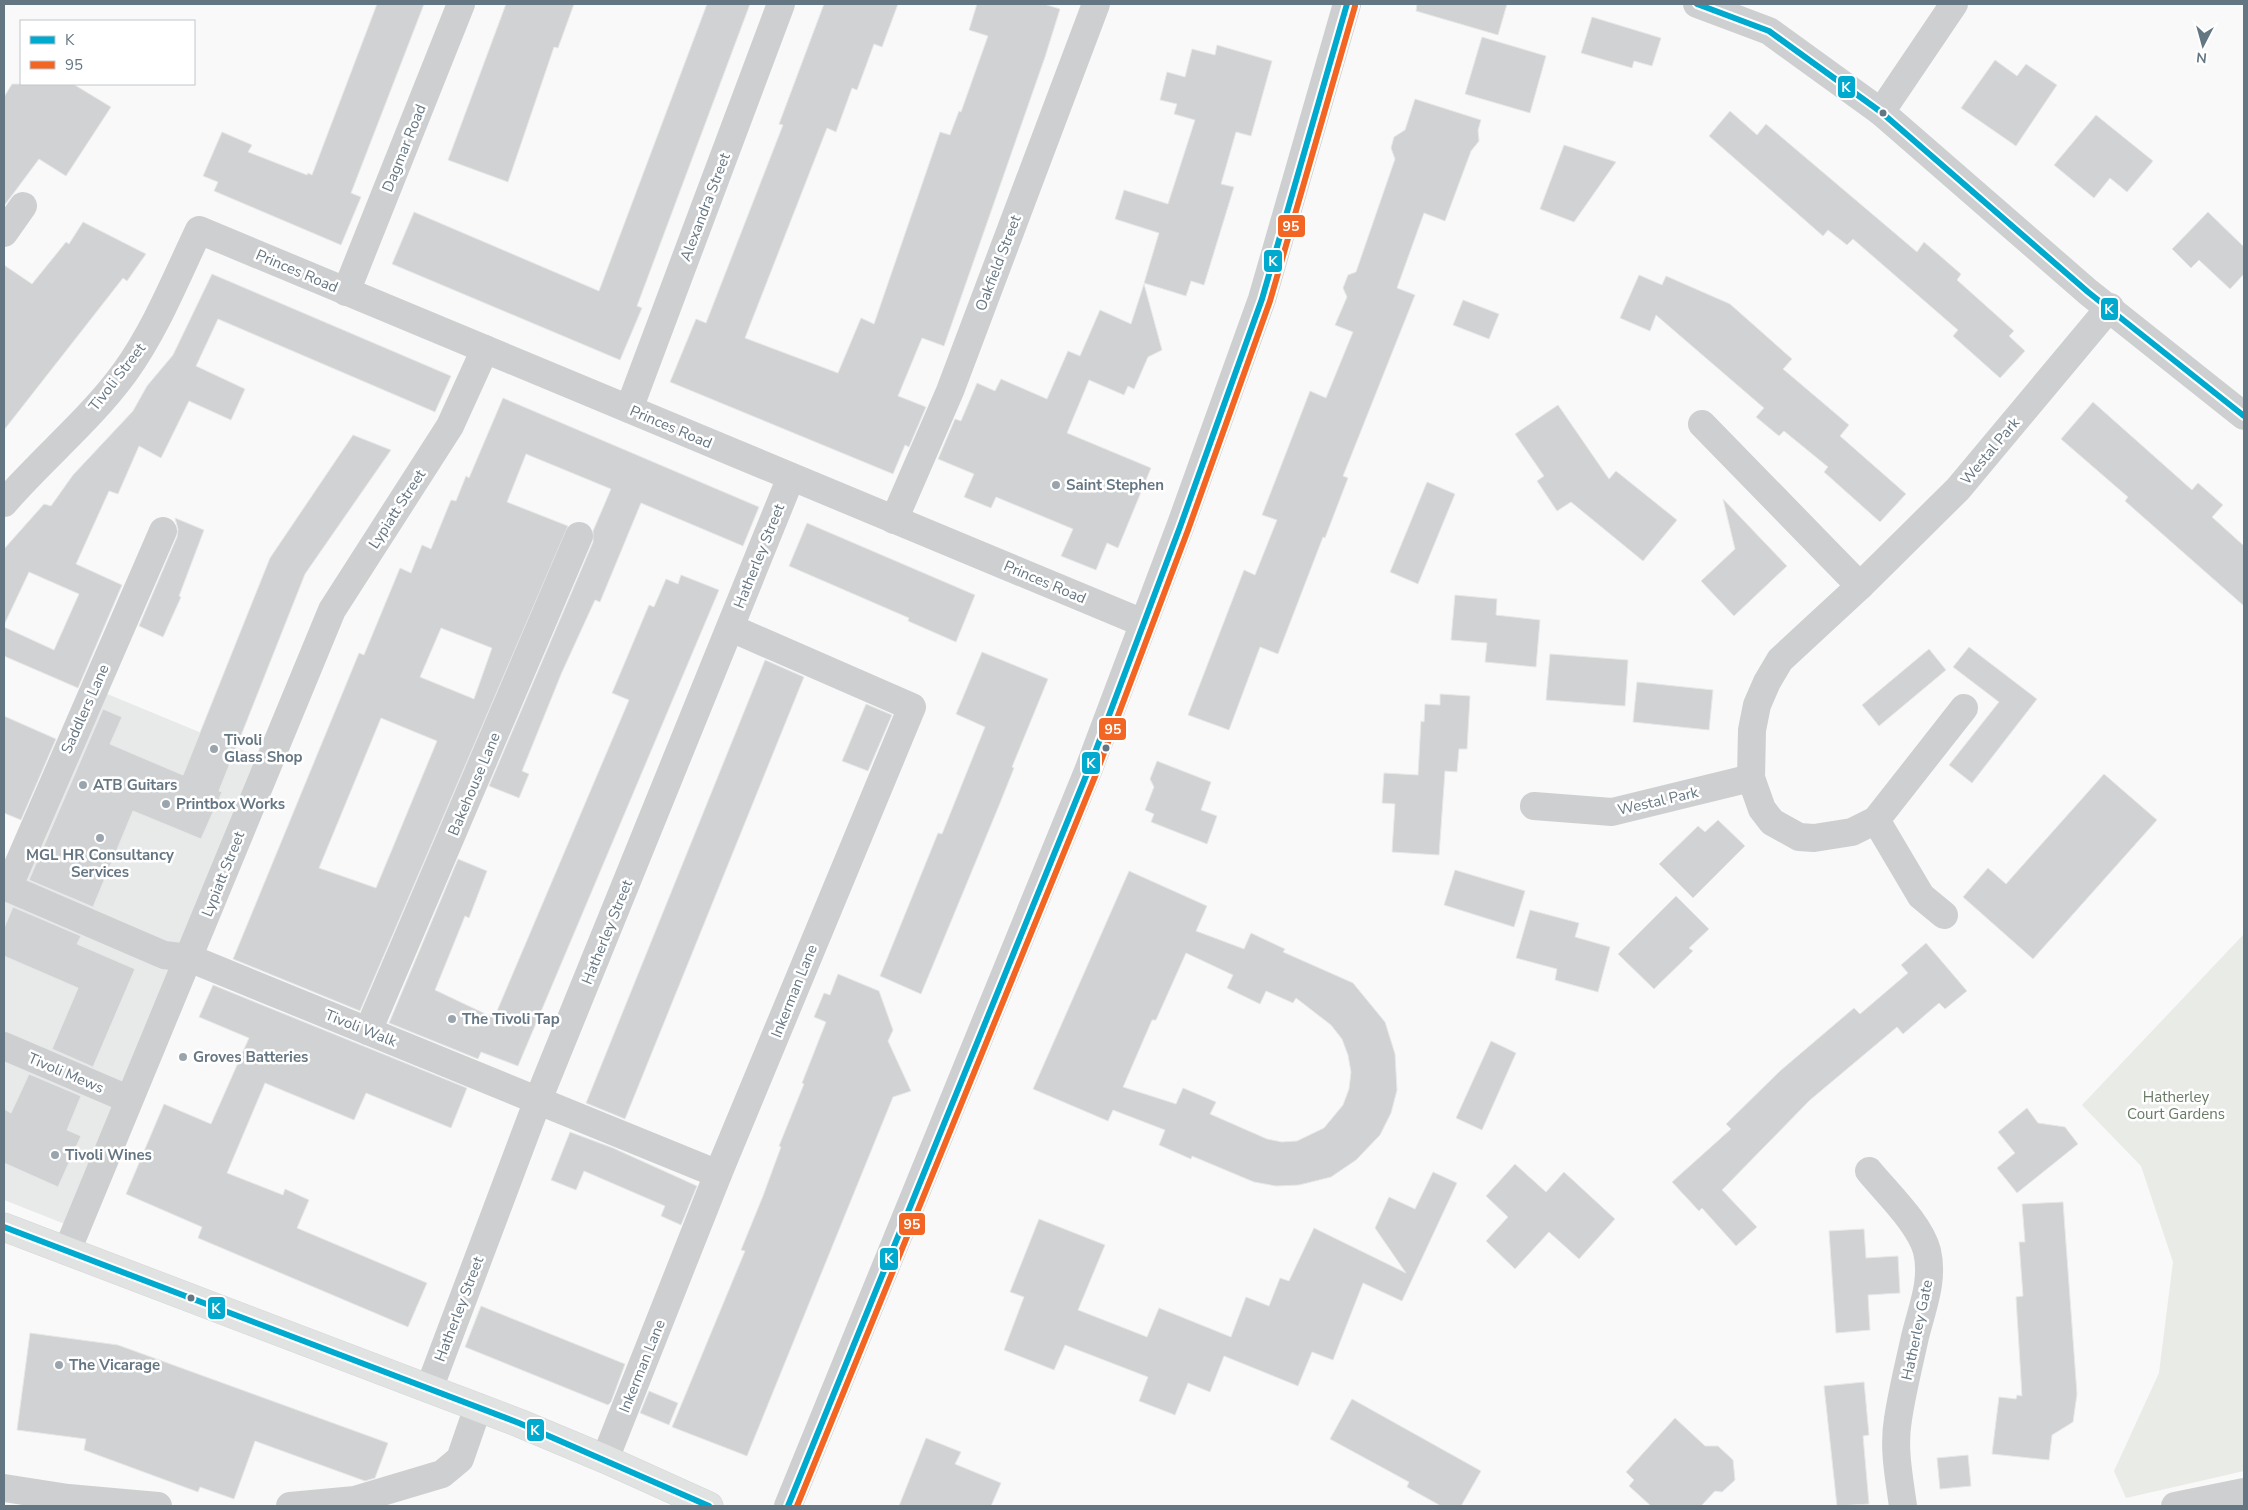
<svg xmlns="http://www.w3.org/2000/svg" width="2248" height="1510" font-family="'Nunito Sans',sans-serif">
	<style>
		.built { fill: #e8e9e9 }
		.green { fill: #e8ebe6 }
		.building { fill: #d0d2d3; stroke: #e8e8e8; fill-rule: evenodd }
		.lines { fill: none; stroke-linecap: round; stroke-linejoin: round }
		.trunk-casing { stroke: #d5d6d6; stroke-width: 29 }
		.minor { stroke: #cecfd0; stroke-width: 28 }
		.tertiary { stroke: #cecfd0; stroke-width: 28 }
		.trunk { stroke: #e1e2e2; stroke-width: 28 }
		.bus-1-casing { stroke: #fff; stroke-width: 10 }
		.bus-2-casing { stroke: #fff; stroke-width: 10 }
		.bus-1 { stroke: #00a9ce; stroke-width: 6 }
		.bus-2 { stroke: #f26522; stroke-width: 6 }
		.bus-dot { fill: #657683; stroke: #fff; stroke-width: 2 }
		.poi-dot { fill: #99a4ac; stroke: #fff; stroke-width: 2 }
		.labels { text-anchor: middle; stroke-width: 5; stroke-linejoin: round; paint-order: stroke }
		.street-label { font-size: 15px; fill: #657683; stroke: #fff }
		.poi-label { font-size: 15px; font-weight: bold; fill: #657683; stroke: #fff; text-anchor: start }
		.park-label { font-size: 15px; fill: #687a64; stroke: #fff }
		.line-badge { stroke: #fff; stroke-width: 2 }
		.badge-label { font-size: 14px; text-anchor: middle; font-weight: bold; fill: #fff }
	</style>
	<rect width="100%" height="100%" fill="#f9f9f9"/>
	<polygon class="built" points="88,686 262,758 70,1226 4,1200 4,867"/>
	<polygon class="green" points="2244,934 2244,1471 2126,1498 2114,1471 2159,1373 2173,1262 2141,1166 2082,1105"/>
	<g class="building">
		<polygon points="377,4 424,4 351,193 361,197 341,245 214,191 218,182 203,176 222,132 252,145 248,152 307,175 308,173 312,175"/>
		<polygon points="506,4 574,4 558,48 554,47 508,182 448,160"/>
		<polygon points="707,4 750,4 637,306 642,308 620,360 392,264 414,212 599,291"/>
		<polygon points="824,4 898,4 882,47 874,44 857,90 852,88 836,132 827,128 745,338 838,373 861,318 874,324 940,132 950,135 959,111 961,112 988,36 969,30 977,4 1044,4 1060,9 1045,57 944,346 922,338 898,396 926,407 909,447 905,445 893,474 670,382 696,319 706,323 783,125 779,124"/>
		<polygon points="1417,4 1507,4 1498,35 1416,11"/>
		<polygon points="1592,17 1661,38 1652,66 1634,61 1632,68 1581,53"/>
		<polygon points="1482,37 1546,56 1530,113 1465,94"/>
		<polygon points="1217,45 1272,61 1251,136 1236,132 1221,184 1234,187 1204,285 1191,281 1186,296 1144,283 1159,233 1115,219 1124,190 1168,204 1195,120 1174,114 1177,104 1160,100 1167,72 1185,77 1192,49 1215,55"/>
		<polygon points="1995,60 2017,76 2026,64 2057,85 2016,146 1961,108"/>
		<polygon points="12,84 73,84 111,107 66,176 39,159 4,206 4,97"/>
		<polygon points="1415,99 1481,120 1478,130 1479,141 1471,151 1445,221 1424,213 1397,288 1415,295 1343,476 1348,478 1325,538 1323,537 1278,654 1260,647 1229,730 1188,715 1244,570 1255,575 1277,520 1262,515 1310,391 1326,398 1353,332 1335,325 1347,297 1343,288 1348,275 1356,272 1395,159 1391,148 1394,137 1405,130"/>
		<polygon points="1730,111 1757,135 1766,124 1917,252 1924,242 1961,274 1957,280 2014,331 2009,336 2025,351 2000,378 1953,336 1958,330 1853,239 1847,245 1828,230 1823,236 1709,136"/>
		<polygon points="2096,115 2153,161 2127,192 2110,178 2094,198 2054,165"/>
		<polygon points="1564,145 1616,162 1574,222 1540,209"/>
		<polygon points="2208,212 2244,247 2244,274 2230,289 2199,260 2191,268 2172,249"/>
		<polygon points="83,222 146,254 127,281 123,278 4,430 4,265 32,284 66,242 69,244"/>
		<polygon points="212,274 451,376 435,412 218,319 196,366 245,389 231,420 189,401 161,458 139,446 118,494 109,491 76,564 122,585 78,688 4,656 4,627 54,650 79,594 29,572 4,625 4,549 44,504 51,506 73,475 133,411 147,386 173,355"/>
		<polygon points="1639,275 1662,285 1666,276 1730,304 1792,359 1783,369 1849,425 1840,436 1906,494 1880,522 1824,472 1828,467 1784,431 1779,436 1756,417 1764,408 1656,315 1650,331 1620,318"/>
		<polygon points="1144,284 1162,350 1148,357 1134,389 1128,386 1124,395 1089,380 1067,433 1151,468 1118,548 1107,543 1096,570 1061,556 1073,529 996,497 991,508 964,497 974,474 938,459 955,419 961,421 977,383 995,391 1001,379 1047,399 1068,351 1080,356 1100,310 1131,324"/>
		<polygon points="1463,300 1499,314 1489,339 1453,325"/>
		<path d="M503,398L759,507L743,546L641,503L600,602L595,600L562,672L522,771L529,774L519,798L489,786L593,542V531L611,489L526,454L507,502L568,526L360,1011L233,959L359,653L364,655L400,568L411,573L422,545L431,549L451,500L456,501L466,476L469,478ZM441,628L492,648L474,699L420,677ZM381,718L437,741L376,888L319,868Z"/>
		<polygon points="2093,402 2192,490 2198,483 2223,505 2212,517 2244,546 2244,606 2125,501 2128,497 2061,439"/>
		<polygon points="1558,405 1609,479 1616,471 1677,520 1643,561 1571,502 1557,511 1537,481 1544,476 1515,434"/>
		<polygon points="353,435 391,450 305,574 219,791 222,792 201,839 133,811 93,907 29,880 103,709 122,717 110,744 183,775 270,558"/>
		<polygon points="1427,482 1455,494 1418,584 1390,572"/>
		<polygon points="1723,499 1787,566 1734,616 1701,581 1735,549"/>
		<polygon points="175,518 204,530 179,596 181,597 163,637 139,626 177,537 178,529"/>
		<polygon points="807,523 975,595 956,642 908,621 909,618 789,566"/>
		<polygon points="681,575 719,590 518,1066 481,1052 478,1059 389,1023 458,859 487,871 469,918 465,916 435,990 494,1018 629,700 612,693 649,605 654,607 666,579 678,584"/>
		<polygon points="1455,595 1497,599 1496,615 1540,620 1536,667 1485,662 1487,643 1451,640"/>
		<polygon points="1969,647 2037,699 1972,783 1949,765 1999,702 1953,667"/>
		<polygon points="1929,649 1946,670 1879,726 1862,705"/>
		<polygon points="982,652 1048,679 1012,767 1014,768 1000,803 921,994 880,976 938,833 942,834 985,727 956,714"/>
		<polygon points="1550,654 1628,660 1625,706 1546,700"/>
		<polygon points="765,660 804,677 625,1119 586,1103"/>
		<polygon points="1637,682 1713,690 1709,730 1633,722"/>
		<polygon points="1440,694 1470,696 1467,749 1459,749 1457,772 1445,771 1439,855 1392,852 1395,804 1382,803 1384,773 1418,775 1421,721 1424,722 1425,704 1440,705"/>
		<polygon points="866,704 892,715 868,771 842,761"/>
		<polygon points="4,716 56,739 21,820 4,813"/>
		<polygon points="1157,761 1211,782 1201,810 1217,816 1207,844 1151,822 1154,814 1145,810 1154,787 1150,779"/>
		<polygon points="2104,774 2157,820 2033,959 1963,897 1988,868 2006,884"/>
		<polygon points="1718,820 1745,846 1693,898 1659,864 1698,826 1705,832"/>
		<polygon points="1455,870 1525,891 1514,927 1444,905"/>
		<path d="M1129,871L1207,906L1196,931L1244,949L1251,933L1285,949L1283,952L1353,983L1385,1022L1395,1054L1397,1090L1391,1113L1380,1135L1356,1160L1331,1177L1299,1185L1276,1186L1254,1182L1192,1156L1191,1159L1159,1145L1165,1130L1113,1110L1108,1121L1033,1089ZM1186,953L1233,975L1227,988L1260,1004L1266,991L1293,1003L1296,998L1331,1025L1342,1039L1348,1055L1351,1072L1349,1089L1343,1105L1324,1128L1297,1141L1282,1142L1267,1139L1210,1114L1216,1102L1183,1088L1176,1104L1123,1087L1152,1020H1156Z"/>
		<polygon points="1676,896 1709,929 1689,948 1693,951 1654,989 1618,954"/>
		<polygon points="13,907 81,936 77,944 135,969 93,1067 52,1049 78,988 4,956 4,928"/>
		<polygon points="1530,910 1579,923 1575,937 1610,947 1598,992 1555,980 1557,969 1516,958"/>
		<polygon points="1926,943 1967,991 1945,1009 1939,1003 1903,1034 1897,1027 1810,1100 1722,1190 1757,1227 1736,1246 1702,1208 1699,1211 1672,1182 1731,1129 1726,1124 1780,1071 1854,1008 1860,1014 1908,973 1901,965"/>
		<polygon points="838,974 879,991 893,1030 888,1041 911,1091 893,1097 747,1456 672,1427 745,1251 741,1250 763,1196 781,1147 779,1146 804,1084 802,1083 826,1022 814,1017 824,993 830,995"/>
		<polygon points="213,985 467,1088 451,1128 366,1093 354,1120 265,1083 227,1173 283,1195 285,1189 309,1200 297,1228 427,1283 408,1327 198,1238 202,1227 126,1194 164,1104 211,1124 249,1038 199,1017"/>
		<polygon points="1491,1041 1516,1053 1482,1130 1456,1118"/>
		<polygon points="29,1074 81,1096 67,1130 81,1136 58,1187 4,1163 4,1109 11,1113"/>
		<polygon points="2027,1108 2038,1123 2065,1127 2078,1144 2017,1193 1997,1168 2015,1153 1998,1132"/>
		<polygon points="570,1132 613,1148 697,1186 681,1225 661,1216 665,1206 584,1171 576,1190 551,1180"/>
		<polygon points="1515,1164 1546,1192 1564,1172 1615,1219 1579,1259 1549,1232 1515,1269 1486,1241 1508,1217 1486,1196"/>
		<polygon points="1433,1172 1457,1183 1402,1301 1363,1283 1333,1360 1312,1352 1298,1386 1224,1356 1210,1392 1188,1383 1175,1415 1139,1401 1148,1377 1065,1345 1054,1370 1004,1350 1024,1297 1010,1292 1039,1219 1105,1245 1078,1310 1147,1337 1159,1308 1231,1337 1246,1297 1269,1306 1280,1278 1289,1281 1314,1228 1406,1273 1375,1228 1389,1197 1415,1209"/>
		<polygon points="2063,1202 2077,1394 2073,1422 2052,1435 2049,1460 1992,1454 1999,1397 2016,1399 2017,1395 2022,1396 2016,1297 2023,1296 2019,1242 2025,1242 2022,1204"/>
		<polygon points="1864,1229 1866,1258 1898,1256 1900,1293 1868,1295 1870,1330 1836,1333 1829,1231"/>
		<polygon points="481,1306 625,1364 611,1402 608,1405 465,1347"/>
		<polygon points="30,1333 118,1345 388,1443 375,1478 365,1481 255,1441 234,1499 200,1487 198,1492 84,1450 86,1439 17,1430"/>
		<polygon points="1864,1382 1869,1435 1863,1436 1869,1504 1837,1506 1824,1386"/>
		<polygon points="649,1391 678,1403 669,1425 640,1413"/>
		<polygon points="1352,1399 1481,1471 1461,1506 1441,1506 1407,1487 1409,1482 1330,1439"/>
		<polygon points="1675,1418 1705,1446 1718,1446 1733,1460 1735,1480 1722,1492 1715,1491 1701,1506 1651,1506 1629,1486 1634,1480 1626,1472"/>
		<polygon points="926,1438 961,1452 955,1464 1001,1483 991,1506 899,1506"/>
		<polygon points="1968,1455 1971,1486 1940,1489 1937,1458"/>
	</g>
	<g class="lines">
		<defs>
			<polyline id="trunk" points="4,1227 519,1423 605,1459 709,1506"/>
		</defs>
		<use href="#trunk" class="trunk-casing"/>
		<g class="minor">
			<polyline points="1697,4 1769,31 1881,112 2088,292 2244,416"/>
			<polyline points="1881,112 1954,4"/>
			<polyline points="4,233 23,206"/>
			<polyline points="346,292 461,4"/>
			<polyline points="629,409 781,4"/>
			<polyline points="1702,424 1860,586"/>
			<path d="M4,503C43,458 90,420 125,372C156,329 176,278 199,230L1143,623"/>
			<polyline points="894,520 950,391 1096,4"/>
			<polyline points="1964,708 1876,820 1852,832 1814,838 1799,837 1772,822 1762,809 1751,778 1752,730 1757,705 1767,682 1780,660 1860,586 1958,489 2110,307"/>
			<polyline points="1534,806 1612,812 1751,778"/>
			<polyline points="1876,820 1921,896 1944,915"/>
			<polyline points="4,886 164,955 189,958 718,1174"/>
			<polyline points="8,888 163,531"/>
			<polyline points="368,1031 579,536"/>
			<polyline points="4,1046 128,1099"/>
			<path d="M1869,1171C1887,1193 1920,1224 1927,1251C1934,1281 1922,1308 1915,1337C1909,1364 1902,1392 1898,1419C1893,1448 1899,1477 1903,1506"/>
			<polyline points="67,1251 332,610 450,426 485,349"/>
			<polyline points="429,1389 538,1100 791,477"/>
			<polyline points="605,1459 718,1174 912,707 731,628"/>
			<polyline points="4,1488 68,1498 158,1506"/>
			<polyline points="290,1506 355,1500 442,1474 460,1459 478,1407"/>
			<polyline points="2175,1506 2244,1492"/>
		</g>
		<polyline class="tertiary" points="788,1506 1088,771 1180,527 1262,299 1347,4"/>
		<use href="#trunk" class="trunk"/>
		<defs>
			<g id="bus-1">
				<polyline points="1697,4 1769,31 1881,112 2088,292 2244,416"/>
				<polyline points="4,1227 519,1423 709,1506"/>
				<polyline points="788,1506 1088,771 1180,527 1262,299 1347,4"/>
			</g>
			<polyline id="bus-2" points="797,1506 1096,774 1188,530 1270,301 1355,6"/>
		</defs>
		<use href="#bus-1" class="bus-1-casing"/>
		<use href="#bus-2" class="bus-2-casing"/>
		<use href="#bus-1" class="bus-1"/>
		<use href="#bus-2" class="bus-2"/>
	</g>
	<g class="bus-dot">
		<circle cx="1883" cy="113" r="4.5"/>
		<circle cx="1106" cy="748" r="4.5"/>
		<circle cx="191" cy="1298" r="4.5"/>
	</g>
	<g class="poi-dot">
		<circle cx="1056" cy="485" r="5"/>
		<circle cx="214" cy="749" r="5"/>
		<circle cx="83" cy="785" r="5"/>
		<circle cx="166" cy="804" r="5"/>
		<circle cx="100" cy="838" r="5"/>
		<circle cx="452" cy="1019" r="5"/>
		<circle cx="183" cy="1057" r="5"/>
		<circle cx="55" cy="1155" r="5"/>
		<circle cx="59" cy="1365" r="5"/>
	</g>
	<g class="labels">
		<g class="street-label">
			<text transform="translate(404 148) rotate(-68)" y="5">Dagmar Road</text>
			<text transform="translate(705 207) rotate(-69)" y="5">Alexandra Street</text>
			<text transform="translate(998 263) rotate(-69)" y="5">Oakfield Street</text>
			<text transform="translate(297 271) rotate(23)" y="5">Princes Road</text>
			<text transform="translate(117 377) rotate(-52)" y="5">Tivoli Street</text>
			<text transform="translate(671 427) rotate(23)" y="5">Princes Road</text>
			<text transform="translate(1990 451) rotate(-50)" y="5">Westal Park</text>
			<text transform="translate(397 509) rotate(-57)" y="5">Lypiatt Street</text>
			<text transform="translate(759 556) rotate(-68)" y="5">Hatherley Street</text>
			<text transform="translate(1045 582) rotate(23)" y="5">Princes Road</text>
			<text transform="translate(85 709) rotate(-66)" y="5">Saddlers Lane</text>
			<text transform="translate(474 784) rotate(-67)" y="5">Bakehouse Lane</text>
			<text transform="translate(1658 801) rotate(-13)" y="5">Westal Park</text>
			<text transform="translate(223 874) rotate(-68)" y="5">Lypiatt Street</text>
			<text transform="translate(607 932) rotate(-68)" y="5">Hatherley Street</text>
			<text transform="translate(794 991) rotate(-68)" y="5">Inkerman Lane</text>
			<text transform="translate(361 1028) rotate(22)" y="5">Tivoli Walk</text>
			<text transform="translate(66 1073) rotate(23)" y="5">Tivoli Mews</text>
			<text transform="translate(459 1309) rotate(-69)" y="5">Hatherley Street</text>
			<text transform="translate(1917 1330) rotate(-78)" y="5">Hatherley Gate</text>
			<text transform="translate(642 1366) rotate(-68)" y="5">Inkerman Lane</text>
		</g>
		<g class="poi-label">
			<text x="1066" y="490">Saint Stephen</text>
			<text x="224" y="745">Tivoli<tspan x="224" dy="17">Glass Shop</tspan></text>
			<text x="93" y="790">ATB Guitars</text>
			<text x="176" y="809">Printbox Works</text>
			<text x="100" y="860" text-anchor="middle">MGL HR Consultancy<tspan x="100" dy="17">Services</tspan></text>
			<text x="462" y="1024">The Tivoli Tap</text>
			<text x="193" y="1062">Groves Batteries</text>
			<text x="65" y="1160">Tivoli Wines</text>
			<text x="69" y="1370">The Vicarage</text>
		</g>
		<g class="park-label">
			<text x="2176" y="1102">Hatherley<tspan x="2176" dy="17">Court Gardens</tspan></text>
		</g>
	</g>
	<g class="line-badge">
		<rect x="1837" y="75" width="19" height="24" rx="5" fill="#00a9ce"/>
		<rect x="1277" y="214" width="29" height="24" rx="5" fill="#f26522"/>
		<rect x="1263" y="249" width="20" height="24" rx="5" fill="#00a9ce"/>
		<rect x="2100" y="297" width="19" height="24" rx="5" fill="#00a9ce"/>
		<rect x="1098" y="717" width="29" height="24" rx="5" fill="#f26522"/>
		<rect x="1081" y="751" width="20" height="24" rx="5" fill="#00a9ce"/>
		<rect x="898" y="1212" width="28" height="24" rx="5" fill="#f26522"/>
		<rect x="879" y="1247" width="20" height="24" rx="5" fill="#00a9ce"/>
		<rect x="207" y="1296" width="19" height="24" rx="5" fill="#00a9ce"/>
		<rect x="526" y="1418" width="19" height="24" rx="5" fill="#00a9ce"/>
	</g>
	<g class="badge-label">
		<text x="1846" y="92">K</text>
		<text x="1291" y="231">95</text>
		<text x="1273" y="266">K</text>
		<text x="2109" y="314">K</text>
		<text x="1113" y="734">95</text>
		<text x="1091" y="768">K</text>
		<text x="912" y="1229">95</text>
		<text x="889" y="1263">K</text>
		<text x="216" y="1313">K</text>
		<text x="535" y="1435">K</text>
	</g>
	<rect width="2248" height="1510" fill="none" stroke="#657683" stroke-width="10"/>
	<rect x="20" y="20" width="175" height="65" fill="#ffffff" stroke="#c1c8cd"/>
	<rect x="30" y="36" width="25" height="8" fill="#00a9ce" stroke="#c1c8cd"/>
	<text x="65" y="45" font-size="15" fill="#657683">K</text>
	<rect x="30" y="61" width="25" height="8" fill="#f26522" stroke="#c1c8cd"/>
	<text x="65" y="70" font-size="15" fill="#657683">95</text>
	<g transform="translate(2203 45) rotate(186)" stroke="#ffffff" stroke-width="4" paint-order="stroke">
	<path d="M0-4L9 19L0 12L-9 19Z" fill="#657683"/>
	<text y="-8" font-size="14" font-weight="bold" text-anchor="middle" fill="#657683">N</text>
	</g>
</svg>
